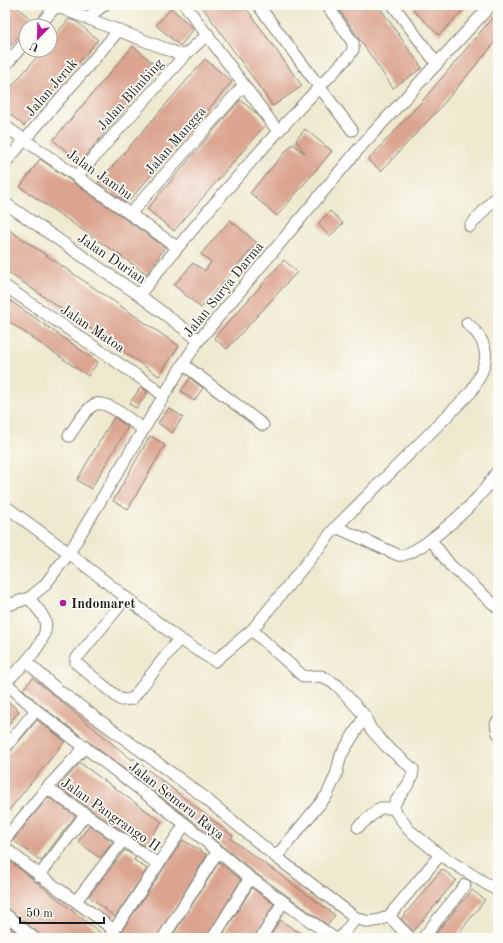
<svg xmlns="http://www.w3.org/2000/svg" width="503" height="943" font-family="'Old Standard TT',serif">
	<style>
		.building { fill: #dba490 }
		.lines { fill: none; stroke-linecap: round; stroke-linejoin: round }
		.minor-casing { stroke: #858276; stroke-width: 13 }
		.minor { stroke: #fff; stroke-width: 11 }
		.poi-dot { fill: #b5179e; stroke: #fdfcf7; stroke-width: 1.5 }
		.labels { text-anchor: middle; stroke-width: 3.5; stroke-linejoin: round; paint-order: stroke }
		.street-label { font-size: 14px; fill: #1c1c1c; stroke: #fdfcf7 }
		.poi-label { font-size: 14px; font-weight: bold; fill: #1c1c1c; stroke: #fdfcf7; text-anchor: start }
	</style>
	<rect width="100%" height="100%" fill="#fdfcf7"/>
	<filter id="ink" filterUnits="userSpaceOnUse"><feTurbulence type="fractalNoise" baseFrequency=".025" numOctaves="2"/><feDisplacementMap in="SourceGraphic" scale="8" xChannelSelector="R" yChannelSelector="G"/><feConvolveMatrix kernelMatrix="1 2 1 2 8 2 1 2 1" color-interpolation-filters="sRGB"/></filter>
	<filter id="wash" filterUnits="userSpaceOnUse"><feTurbulence type="fractalNoise" baseFrequency=".012" numOctaves="4" result="noise"/><feDisplacementMap in="SourceGraphic" scale="16" xChannelSelector="R" yChannelSelector="G"/><feGaussianBlur stdDeviation="0.9" result="paint"/><feColorMatrix in="noise" values="0 0 0 0 0 0 0 0 0 0 0 0 0 0 0 0 0 1.4 0 .05"/><feComposite in="paint" operator="in"/></filter>
	<g filter="url(#wash)">
		<rect width="100%" height="100%" fill="#eee9cf"/>
		<g id="blocks">
			<g class="building">
				<polygon points="5,5 14,5 32,20 5,52"/>
				<polygon points="201,5 244,5 302,86 273,106"/>
				<polygon points="336,5 378,5 422,68 393,88"/>
				<polygon points="417,5 468,5 439,35 413,10"/>
				<polygon points="171,8 194,29 180,46 156,25"/>
				<polygon points="498,11 498,39 439,109 381,171 368,160 424,99"/>
				<polygon points="69,19 77,22 98,40 24,126 5,110 5,94 43,50 50,50 50,41"/>
				<polygon points="133,46 160,69 80,162 53,140"/>
				<polygon points="205,59 232,82 127,203 98,183"/>
				<polygon points="240,100 256,113 265,125 174,231 147,209"/>
				<polygon points="305,129 332,151 277,216 250,193 292,144 305,153 296,140"/>
				<polygon points="40,159 165,247 147,274 20,187"/>
				<polygon points="330,211 343,223 330,236 318,224"/>
				<polygon points="230,220 257,243 201,308 174,285 193,263 205,271 211,262 201,254"/>
				<polygon points="5,227 179,346 159,376 5,270"/>
				<polygon points="284,260 297,272 227,349 214,338"/>
				<polygon points="5,297 98,362 88,376 5,319"/>
				<polygon points="190,378 203,388 194,401 181,391"/>
				<polygon points="141,387 148,392 136,408 129,404"/>
				<polygon points="169,408 183,417 172,433 158,423"/>
				<polygon points="114,417 128,427 91,489 77,480"/>
				<polygon points="150,436 165,445 128,509 113,501"/>
				<polygon points="33,678 132,760 133,758 233,836 231,839 335,915 328,925 254,872 189,818 40,705 23,689"/>
				<polygon points="5,699 19,711 5,729"/>
				<polygon points="37,720 65,741 5,815 5,758"/>
				<polygon points="80,763 162,822 144,846 58,787"/>
				<polygon points="48,797 75,816 41,861 13,840"/>
				<polygon points="89,825 113,842 100,858 78,842"/>
				<polygon points="183,840 207,855 156,938 117,938"/>
				<polygon points="125,850 136,857 134,860 147,869 115,917 89,896"/>
				<polygon points="5,857 103,935 102,938 41,938 38,933 9,909 5,907"/>
				<polygon points="219,862 241,880 206,938 171,938"/>
				<polygon points="442,869 456,880 414,931 401,919"/>
				<polygon points="252,888 274,904 254,938 221,938"/>
				<polygon points="472,890 485,900 462,929 454,938 432,938"/>
				<polygon points="280,920 292,928 309,938 269,938"/>
				<polygon points="5,923 23,938 5,938"/>
			</g>
		</g>
	</g>
	<g filter="url(#ink)">
		<use href="#blocks" fill-opacity="0" stroke="#858276" stroke-width="1"/>
		<g class="lines">
			<defs>
				<g id="minor">
					<polyline points="53,5 184,56"/>
					<polyline points="185,5 277,130"/>
					<polyline points="258,5 352,130"/>
					<polyline points="393,5 437,64"/>
					<polyline points="87,18 104,5"/>
					<polyline points="39,26 56,6"/>
					<polyline points="5,66 26,41"/>
					<polyline points="5,126 177,247"/>
					<polyline points="5,163 119,30"/>
					<polyline points="77,176 184,56 208,34"/>
					<polyline points="5,203 139,295 199,340"/>
					<polyline points="130,214 243,86"/>
					<polyline points="470,226 498,195"/>
					<polyline points="5,286 152,386 163,396"/>
					<path d="M139,295C205,212 275,132 349,56L353,50V43L327,5"/>
					<polyline points="183,364 263,425"/>
					<path d="M69,436C76,426 83,413 92,406C104,396 132,422 143,429"/>
					<path d="M5,506L69,553L179,639L215,661L252,630L304,677L321,676L337,685L365,716L370,728L386,746L413,769C413,786 398,792 393,808L409,830L440,855L498,891"/>
					<path d="M336,527L398,555C413,560 467,510 478,497C486,489 492,479 498,470"/>
					<polyline points="431,540 450,565 498,608"/>
					<polyline points="126,598 76,659 76,663 121,700 132,699 179,639"/>
					<polyline points="5,606 29,598 44,586 69,553 183,364 199,340 362,145 491,5"/>
					<path d="M252,630L336,527L471,392C488,364 494,347 467,323"/>
					<polyline points="27,662 58,690 200,794 276,857 356,918 368,922 380,920 389,916 440,855"/>
					<polyline points="5,682 36,710 185,824 250,878 334,938"/>
					<path d="M5,682C18,671 51,640 45,621C43,613 34,605 29,598"/>
					<polyline points="498,721 496,724 498,733"/>
					<polyline points="5,748 36,710"/>
					<polyline points="47,788 158,864"/>
					<polyline points="358,827 380,808 393,808"/>
					<polyline points="5,839 47,788 85,747"/>
					<path d="M5,848C40,877 78,902 114,930"/>
					<polyline points="276,857 327,795 336,775 341,755 365,716"/>
					<polyline points="39,876 85,815"/>
					<polyline points="76,901 124,839"/>
					<polyline points="5,914 34,938"/>
					<polyline points="389,916 410,938"/>
					<polyline points="109,938 185,824"/>
					<polyline points="163,938 218,851"/>
					<polyline points="213,938 250,878"/>
					<polyline points="261,938 283,902"/>
					<polyline points="340,938 356,918"/>
					<polyline points="423,938 465,885"/>
				</g>
			</defs>
			<use href="#minor" class="minor-casing"/>
			<use href="#minor" class="minor"/>
		</g>
	</g>
	<circle class="poi-dot" cx="63" cy="603" r="4"/>
	<g class="labels">
		<g class="street-label">
			<text transform="translate(51 87) rotate(-49)" y="5">Jalan Jeruk</text>
			<text transform="translate(130 94) rotate(-48)" y="5">Jalan Blimbing</text>
			<text transform="translate(175 140) rotate(-49)" y="5">Jalan Mangga</text>
			<text transform="translate(100 174) rotate(35)" y="5">Jalan Jambu</text>
			<text transform="translate(112 258) rotate(34)" y="5">Jalan Durian</text>
			<text transform="translate(223 289) rotate(-51)" y="5">Jalan Surya Darma</text>
			<text transform="translate(93 328) rotate(34)" y="5">Jalan Matoa</text>
			<text transform="translate(177 800) rotate(38)" y="5">Jalan Semeru Raya</text>
			<text transform="translate(111 814) rotate(35)" y="5">Jalan Pangrango II</text>
		</g>
		<g class="poi-label">
			<text x="71" y="608">Indomaret</text>
		</g>
	</g>
	<rect width="503" height="943" fill="none" stroke="#fdfcf7" stroke-width="20"/>
	<g transform="translate(38 38) rotate(203)"><circle r="19" fill="#fdfcf7" stroke="#a3a29f"/>
	<path d="M0-3L7 15L0 10L-7 15Z" fill="#b5179e"/>
	<text y="-6" font-size="11" font-weight="bold" text-anchor="middle" fill="#1c1c1c">U</text>
	</g>
	<path d="M20 917v6h84v-6" fill="none" stroke="#1c1c1c" stroke-width="2"/>
	<text x="26" y="917" font-size="12" fill="#1c1c1c" stroke="#fdfcf7" stroke-width="3" paint-order="stroke">50 m</text>
</svg>
